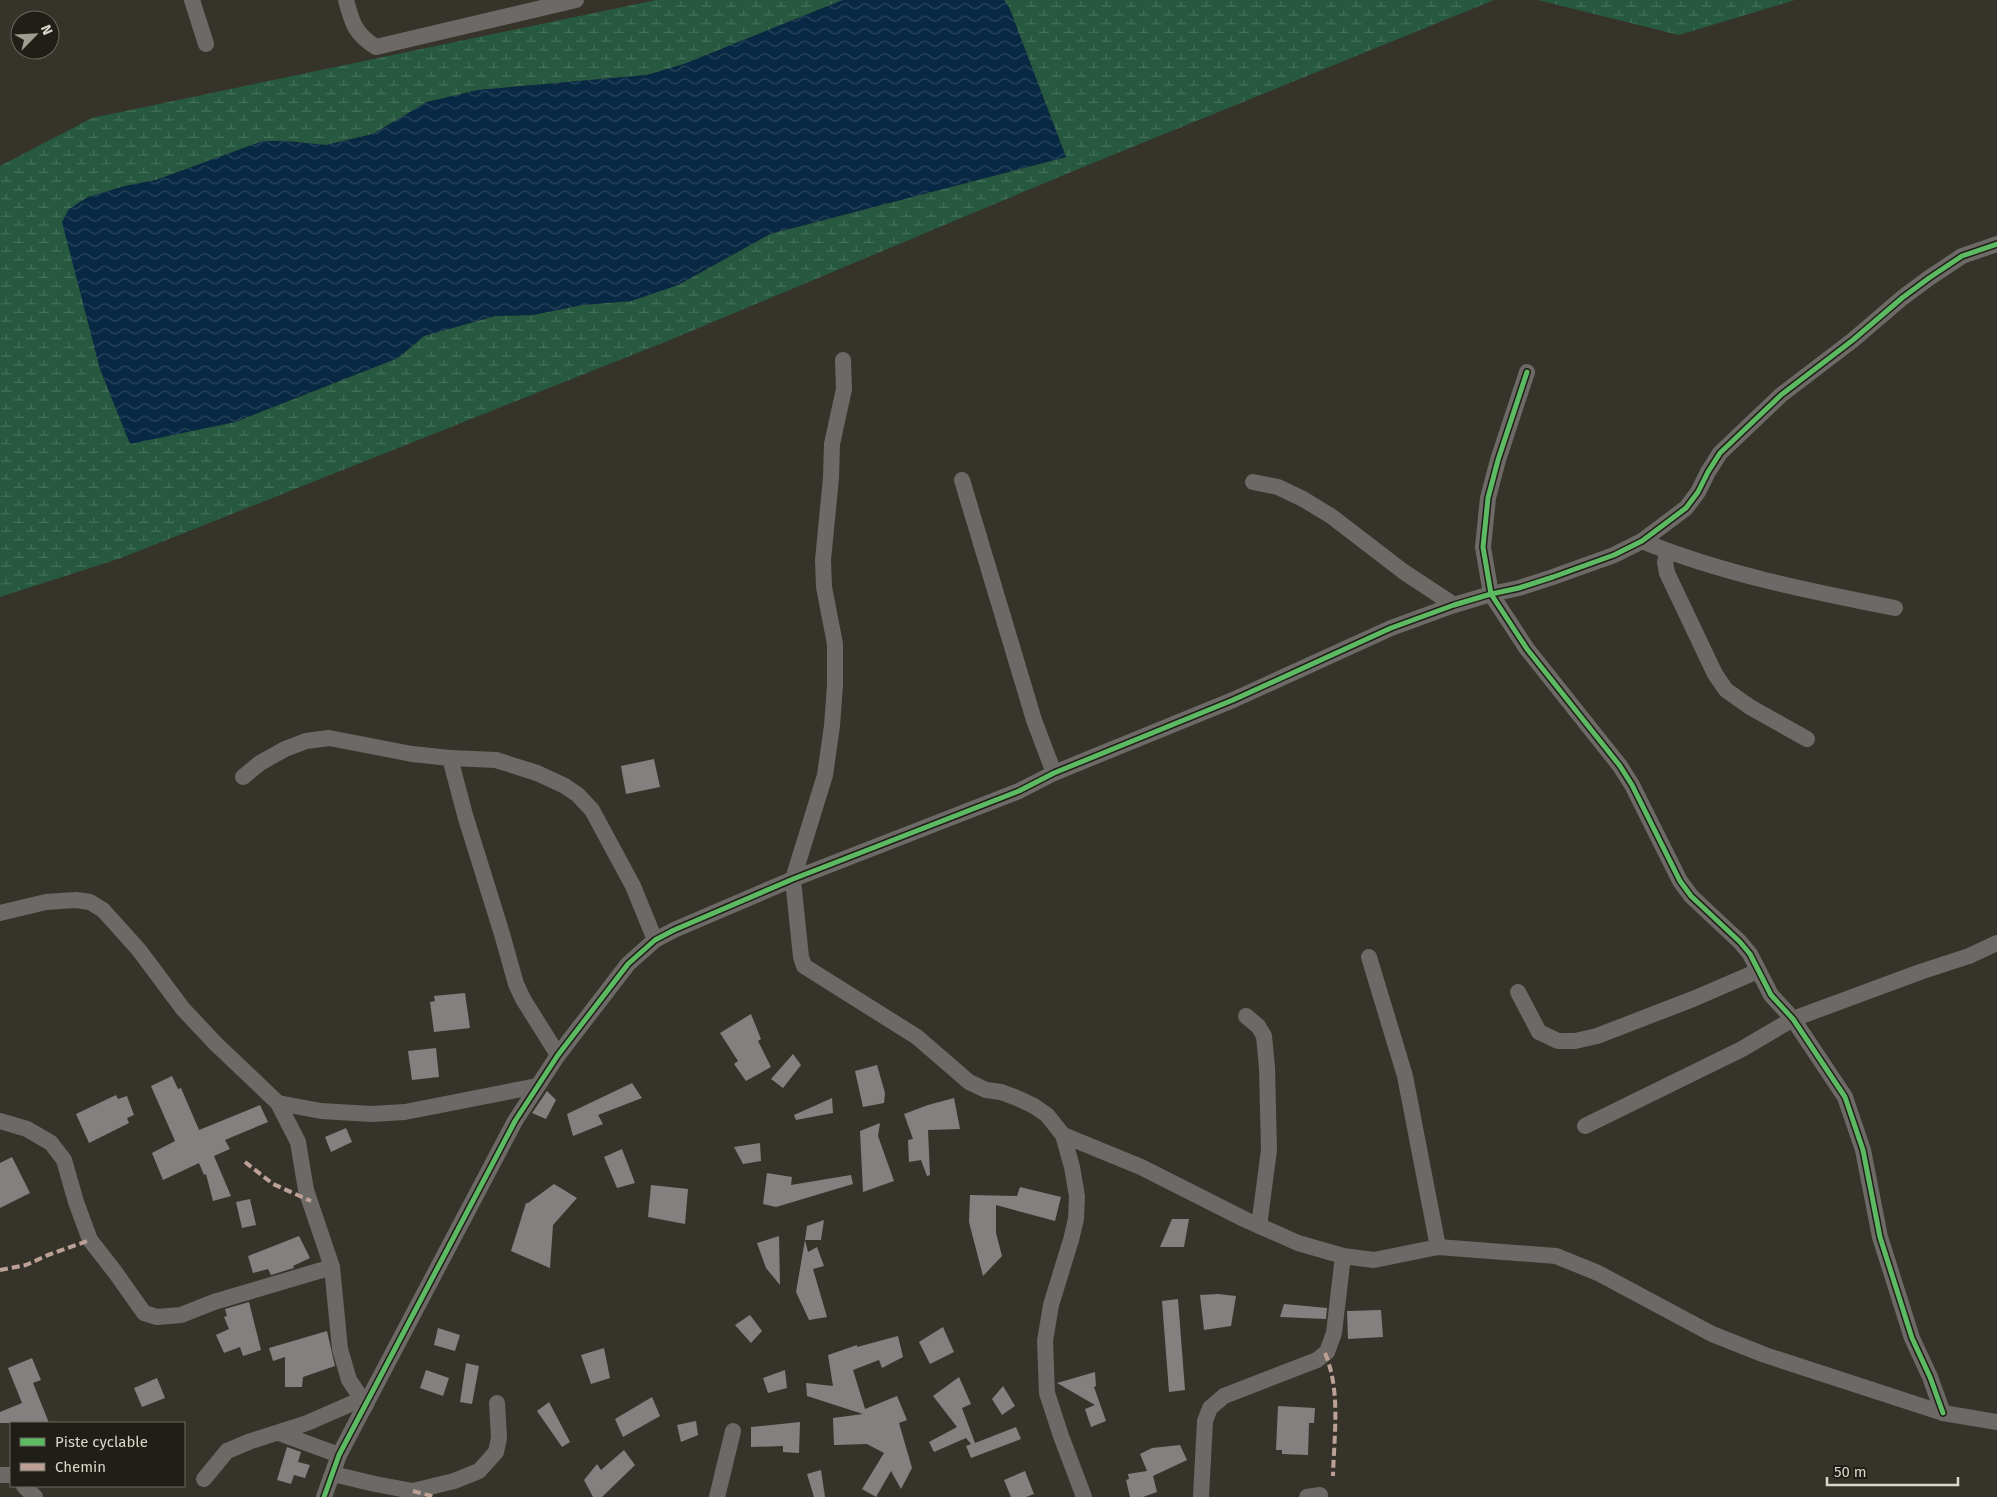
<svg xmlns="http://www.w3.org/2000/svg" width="1997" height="1497" font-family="'Fira Sans',sans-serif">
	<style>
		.wetland { fill: url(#wetland-marsh) }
		.water { fill: url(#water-waves) }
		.building { fill: #83807f }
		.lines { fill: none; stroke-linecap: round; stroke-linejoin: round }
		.street { stroke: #6c6966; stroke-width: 16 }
		.quiet { stroke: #bda197; stroke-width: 4; stroke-dasharray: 8 4; stroke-linecap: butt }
		.cycleway-casing { stroke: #201e16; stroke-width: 8 }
		.cycleway { stroke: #5cba63; stroke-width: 5 }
	</style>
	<defs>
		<pattern id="wetland-marsh" width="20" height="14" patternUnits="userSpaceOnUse" patternTransform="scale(1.25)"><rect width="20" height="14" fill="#265940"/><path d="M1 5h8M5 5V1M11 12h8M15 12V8" fill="none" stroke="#45705a"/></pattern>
		<pattern id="water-waves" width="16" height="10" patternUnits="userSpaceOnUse" patternTransform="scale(1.25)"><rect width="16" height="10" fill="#082843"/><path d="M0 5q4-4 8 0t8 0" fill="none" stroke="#2b465d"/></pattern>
	</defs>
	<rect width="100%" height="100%" fill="#36342a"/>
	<g class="wetland">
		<polygon points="656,0 843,0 684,64 647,75 478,90 427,102 373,134 326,145 286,141 263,141 156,180 125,186 88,197 63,222 100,369 130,443 235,422 398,358 424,336 495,316 533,315 582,305 631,301 678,285 770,234 1066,157 1009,7 1004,0 1494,0 1083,167 670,340 121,558 0,597 0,166 92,118"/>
		<polygon points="1538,0 1795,0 1679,35"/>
	</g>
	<polygon class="water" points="843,0 1004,0 1009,7 1066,157 770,234 678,285 631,301 582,305 533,315 495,316 424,336 398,358 235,422 130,444 100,369 62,222 69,209 88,197 125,186 156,180 263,141 286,141 326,145 373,134 427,102 478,90 647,75 684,64"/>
	<g class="building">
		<polygon points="654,759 660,787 626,794 621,766"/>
		<polygon points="465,993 470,1028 434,1032 430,1002 435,1001 434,996"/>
		<polygon points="751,1014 761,1039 758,1041 771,1067 746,1081 734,1064 738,1061 720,1033"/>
		<polygon points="436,1048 439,1077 412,1080 408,1051"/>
		<polygon points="793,1054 801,1065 783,1088 771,1079"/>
		<polygon points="877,1065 885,1093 884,1103 863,1107 855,1071"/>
		<polygon points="172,1076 178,1089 181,1088 199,1130 260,1105 268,1122 225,1140 230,1149 214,1156 231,1196 213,1201 206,1174 204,1175 199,1163 163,1180 152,1153 175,1141 151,1086"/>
		<polygon points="632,1083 642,1098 598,1115 603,1124 573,1136 567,1114"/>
		<polygon points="547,1091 556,1100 546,1119 532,1113"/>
		<polygon points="116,1095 118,1099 127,1096 134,1115 127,1118 129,1123 89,1143 76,1114"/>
		<polygon points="832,1098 833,1113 796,1120 794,1115"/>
		<polygon points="954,1098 960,1129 928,1130 930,1175 927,1176 921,1160 909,1162 908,1140 913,1139 904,1114 928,1105"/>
		<polygon points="880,1123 878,1136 894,1181 863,1192 860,1131"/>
		<polygon points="346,1128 352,1142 331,1152 325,1137"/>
		<polygon points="760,1143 761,1161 743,1164 734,1147"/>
		<polygon points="622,1149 635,1183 617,1188 604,1157"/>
		<polygon points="12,1157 30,1193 0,1208 0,1163"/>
		<polygon points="767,1173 792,1177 791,1185 851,1175 853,1184 776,1207 763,1204"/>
		<polygon points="554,1184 577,1198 553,1225 550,1268 511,1251 526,1203 528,1203"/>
		<polygon points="651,1185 688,1189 685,1224 648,1217"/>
		<polygon points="1020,1187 1061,1197 1055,1221 996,1205 996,1233 1002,1256 983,1276 969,1222 970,1195 1017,1196"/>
		<polygon points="250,1199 256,1225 242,1228 236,1202"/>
		<polygon points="1172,1219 1189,1219 1184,1247 1160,1247"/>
		<polygon points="824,1220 821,1240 805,1240 807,1226"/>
		<polygon points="299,1236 310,1258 293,1266 294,1268 271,1275 268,1269 253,1273 248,1256"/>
		<polygon points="779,1236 780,1285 766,1268 757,1243"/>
		<polygon points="805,1240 808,1252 817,1247 824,1266 813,1269 827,1317 809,1320 796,1292"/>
		<polygon points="1218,1294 1236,1296 1231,1326 1204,1330 1200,1295"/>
		<polygon points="1178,1299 1185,1390 1169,1392 1162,1301"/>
		<polygon points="249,1302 261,1350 243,1356 240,1347 224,1353 216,1335 229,1329 224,1317 227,1316 225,1309"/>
		<polygon points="1284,1304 1327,1308 1326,1319 1280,1317"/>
		<polygon points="1381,1310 1383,1337 1348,1339 1347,1311"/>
		<polygon points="750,1315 762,1331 751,1343 735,1325"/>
		<polygon points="943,1327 954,1352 930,1364 919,1342"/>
		<polygon points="438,1328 460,1335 455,1351 434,1345"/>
		<polygon points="327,1331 335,1366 303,1377 302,1387 285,1387 285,1357 273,1361 269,1348"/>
		<polygon points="898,1336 903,1357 882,1368 879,1360 853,1370 865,1409 897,1396 907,1420 899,1423 912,1468 901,1489 891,1471 876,1497 862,1489 884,1453 867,1444 834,1445 833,1418 863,1414 807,1396 806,1383 833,1386 828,1355 857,1345 857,1347"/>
		<polygon points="604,1348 610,1378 591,1384 581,1355"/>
		<polygon points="32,1358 41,1380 33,1383 49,1423 0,1423 0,1412 22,1403 8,1368"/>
		<polygon points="466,1363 479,1366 472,1404 460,1402"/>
		<polygon points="426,1370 449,1378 443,1396 420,1388"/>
		<polygon points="785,1370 787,1388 768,1393 763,1378"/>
		<polygon points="1095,1372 1096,1386 1094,1387 1106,1421 1091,1427 1085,1409 1095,1405 1057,1383"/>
		<polygon points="959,1377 971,1404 962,1408 975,1443 1016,1427 1021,1439 971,1458 966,1446 971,1444 966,1438 934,1452 929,1442 957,1427 933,1396"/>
		<polygon points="157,1378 165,1398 142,1407 134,1388"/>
		<polygon points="1003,1386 1015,1406 1002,1415 992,1399"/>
		<polygon points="652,1397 660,1416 623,1437 615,1419"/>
		<polygon points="549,1402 570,1442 562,1447 537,1411"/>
		<polygon points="1278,1406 1315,1408 1314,1423 1309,1423 1308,1455 1282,1454 1282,1450 1276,1450"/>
		<polygon points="696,1421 698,1435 681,1442 677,1425"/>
		<polygon points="800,1422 799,1453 783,1452 783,1446 751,1447 751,1427"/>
		<polygon points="1180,1445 1187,1460 1153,1476 1157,1492 1143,1497 1130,1497 1126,1480 1129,1479 1128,1474 1147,1471 1140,1454 1152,1448"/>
		<polygon points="287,1447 301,1452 298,1462 310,1465 305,1478 294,1475 291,1484 277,1480"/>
		<polygon points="624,1450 635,1465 602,1497 593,1497 584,1480 597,1464 601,1470"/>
		<polygon points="821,1470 825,1497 814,1497 807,1474"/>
		<polygon points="1025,1471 1034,1494 1026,1497 1011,1497 1004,1480"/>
	</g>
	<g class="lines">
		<g class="street">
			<polyline points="192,0 206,44"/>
			<path d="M346,0C352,23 355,34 376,47L576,0"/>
			<polyline points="1527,372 1498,460 1488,498 1483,547 1491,594 1527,649 1620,766 1632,785 1680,881 1691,896 1740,942 1750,954 1771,995 1793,1019 1845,1097 1863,1150 1880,1237 1912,1338 1930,1377 1943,1413"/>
			<polyline points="962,480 1034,720 1054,773"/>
			<polyline points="1253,482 1278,487 1303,499 1331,516 1404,572 1454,605"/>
			<path d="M1642,541C1723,574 1809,591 1895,608"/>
			<polyline points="1668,551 1665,562 1667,573 1715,674 1726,690 1750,707 1807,739"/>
			<polyline points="450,758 465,815 502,934 516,984 523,999 558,1055"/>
			<polyline points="243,777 260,763 285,749 306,741 329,738 412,754 450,758 496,760 537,773 565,786 578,795 592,810 633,886 655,940"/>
			<polyline points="793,879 825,775 832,726 835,685 835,644 824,587 823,560 831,478 832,444 844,389 843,360"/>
			<polyline points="793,880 801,957 804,966 917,1037 969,1082 986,1090 1001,1092 1017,1098 1034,1106 1047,1115 1063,1135 1072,1167 1077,1196 1076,1219 1071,1240 1051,1305 1045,1341 1047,1393 1061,1436 1084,1497"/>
			<polyline points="0,913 46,902 76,900 90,902 103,910 139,950 183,1009 216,1044 278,1103 298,1142 306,1190 332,1267 340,1349 349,1380 366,1405"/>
			<polyline points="1369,957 1405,1076 1438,1247"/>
			<polyline points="1518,992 1539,1032 1558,1041 1575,1041 1597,1036 1693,999 1758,971"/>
			<polyline points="1246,1016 1258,1026 1264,1036 1267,1068 1269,1150 1259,1226"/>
			<polyline points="278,1103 321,1111 371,1114 405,1112 537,1086"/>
			<polyline points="0,1121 27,1129 51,1143 64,1160 76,1202 90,1240 115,1272 144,1313 157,1317 181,1315 214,1302 332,1267"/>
			<polyline points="1585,1126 1742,1049 1793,1019 1920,972 1969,956 1997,943"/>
			<polyline points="1063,1135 1141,1167 1246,1220 1298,1243 1343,1256 1374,1260 1438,1247 1556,1256 1598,1273 1712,1334 1765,1355 1943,1413 1997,1422"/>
			<polyline points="279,1433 339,1455"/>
			<polyline points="333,1474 375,1484 413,1491 454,1481 479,1471 496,1452 499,1438 497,1403"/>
			<polyline points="0,1475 11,1475"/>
			<polyline points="204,1479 227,1451 251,1441 307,1423 362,1399"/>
			<polyline points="24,1486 35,1497"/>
			<polyline points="324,1497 339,1455 515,1121 558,1055 628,964 655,940 674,930 793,879 1019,791 1054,773 1233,700 1391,628 1454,605 1491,594 1519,588 1553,577 1614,555 1642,541 1686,508 1698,492 1708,472 1720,453 1781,395 1853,340 1902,298 1929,278 1962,256 1997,244"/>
			<polyline points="717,1497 733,1431"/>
			<polyline points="1201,1497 1205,1421 1210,1408 1224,1396 1317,1360 1327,1352 1334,1333 1343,1256"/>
			<polyline points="1307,1497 1320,1495"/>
		</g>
		<g class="quiet">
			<polyline points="245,1162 273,1184 311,1201"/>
			<polyline points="0,1270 26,1265 48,1255 90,1240"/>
			<path d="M1325,1353C1341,1391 1334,1435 1333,1476"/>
			<polyline points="413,1491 435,1497"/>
		</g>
		<defs>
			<g id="cycleway">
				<polyline points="1527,372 1498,460 1488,498 1483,547 1491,594 1527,649 1620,766 1632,785 1680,881 1691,896 1740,942 1750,954 1771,995 1793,1019 1845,1097 1863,1150 1880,1237 1912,1338 1930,1377 1943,1413"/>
				<polyline points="324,1497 339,1455 515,1121 558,1055 628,964 655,940 674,930 793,879 1019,791 1054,773 1233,700 1391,628 1454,605 1491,594 1519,588 1553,577 1614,555 1642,541 1686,508 1698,492 1708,472 1720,453 1781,395 1853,340 1902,298 1929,278 1962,256 1997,244"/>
			</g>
		</defs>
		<use href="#cycleway" class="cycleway-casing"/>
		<use href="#cycleway" class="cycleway"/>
	</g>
	<rect x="10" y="1422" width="175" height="65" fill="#201e16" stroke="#6a685f"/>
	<rect x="20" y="1438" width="25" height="8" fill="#5cba63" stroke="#6a685f"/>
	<text x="55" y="1447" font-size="15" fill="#d9d6cc">Piste cyclable</text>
	<rect x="20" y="1463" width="25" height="8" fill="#bda197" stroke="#6a685f"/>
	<text x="55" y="1472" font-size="15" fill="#d9d6cc">Chemin</text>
	<g transform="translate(35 35) rotate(66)"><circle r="24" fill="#201e16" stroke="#6a685f"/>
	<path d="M0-4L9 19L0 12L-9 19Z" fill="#a09d93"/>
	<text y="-8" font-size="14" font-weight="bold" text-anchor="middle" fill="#d9d6cc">N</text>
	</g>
	<path d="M1827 1477v8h131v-8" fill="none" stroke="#d9d6cc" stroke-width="2.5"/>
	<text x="1834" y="1477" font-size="15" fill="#d9d6cc" stroke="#201e16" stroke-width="4" paint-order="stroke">50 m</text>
</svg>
